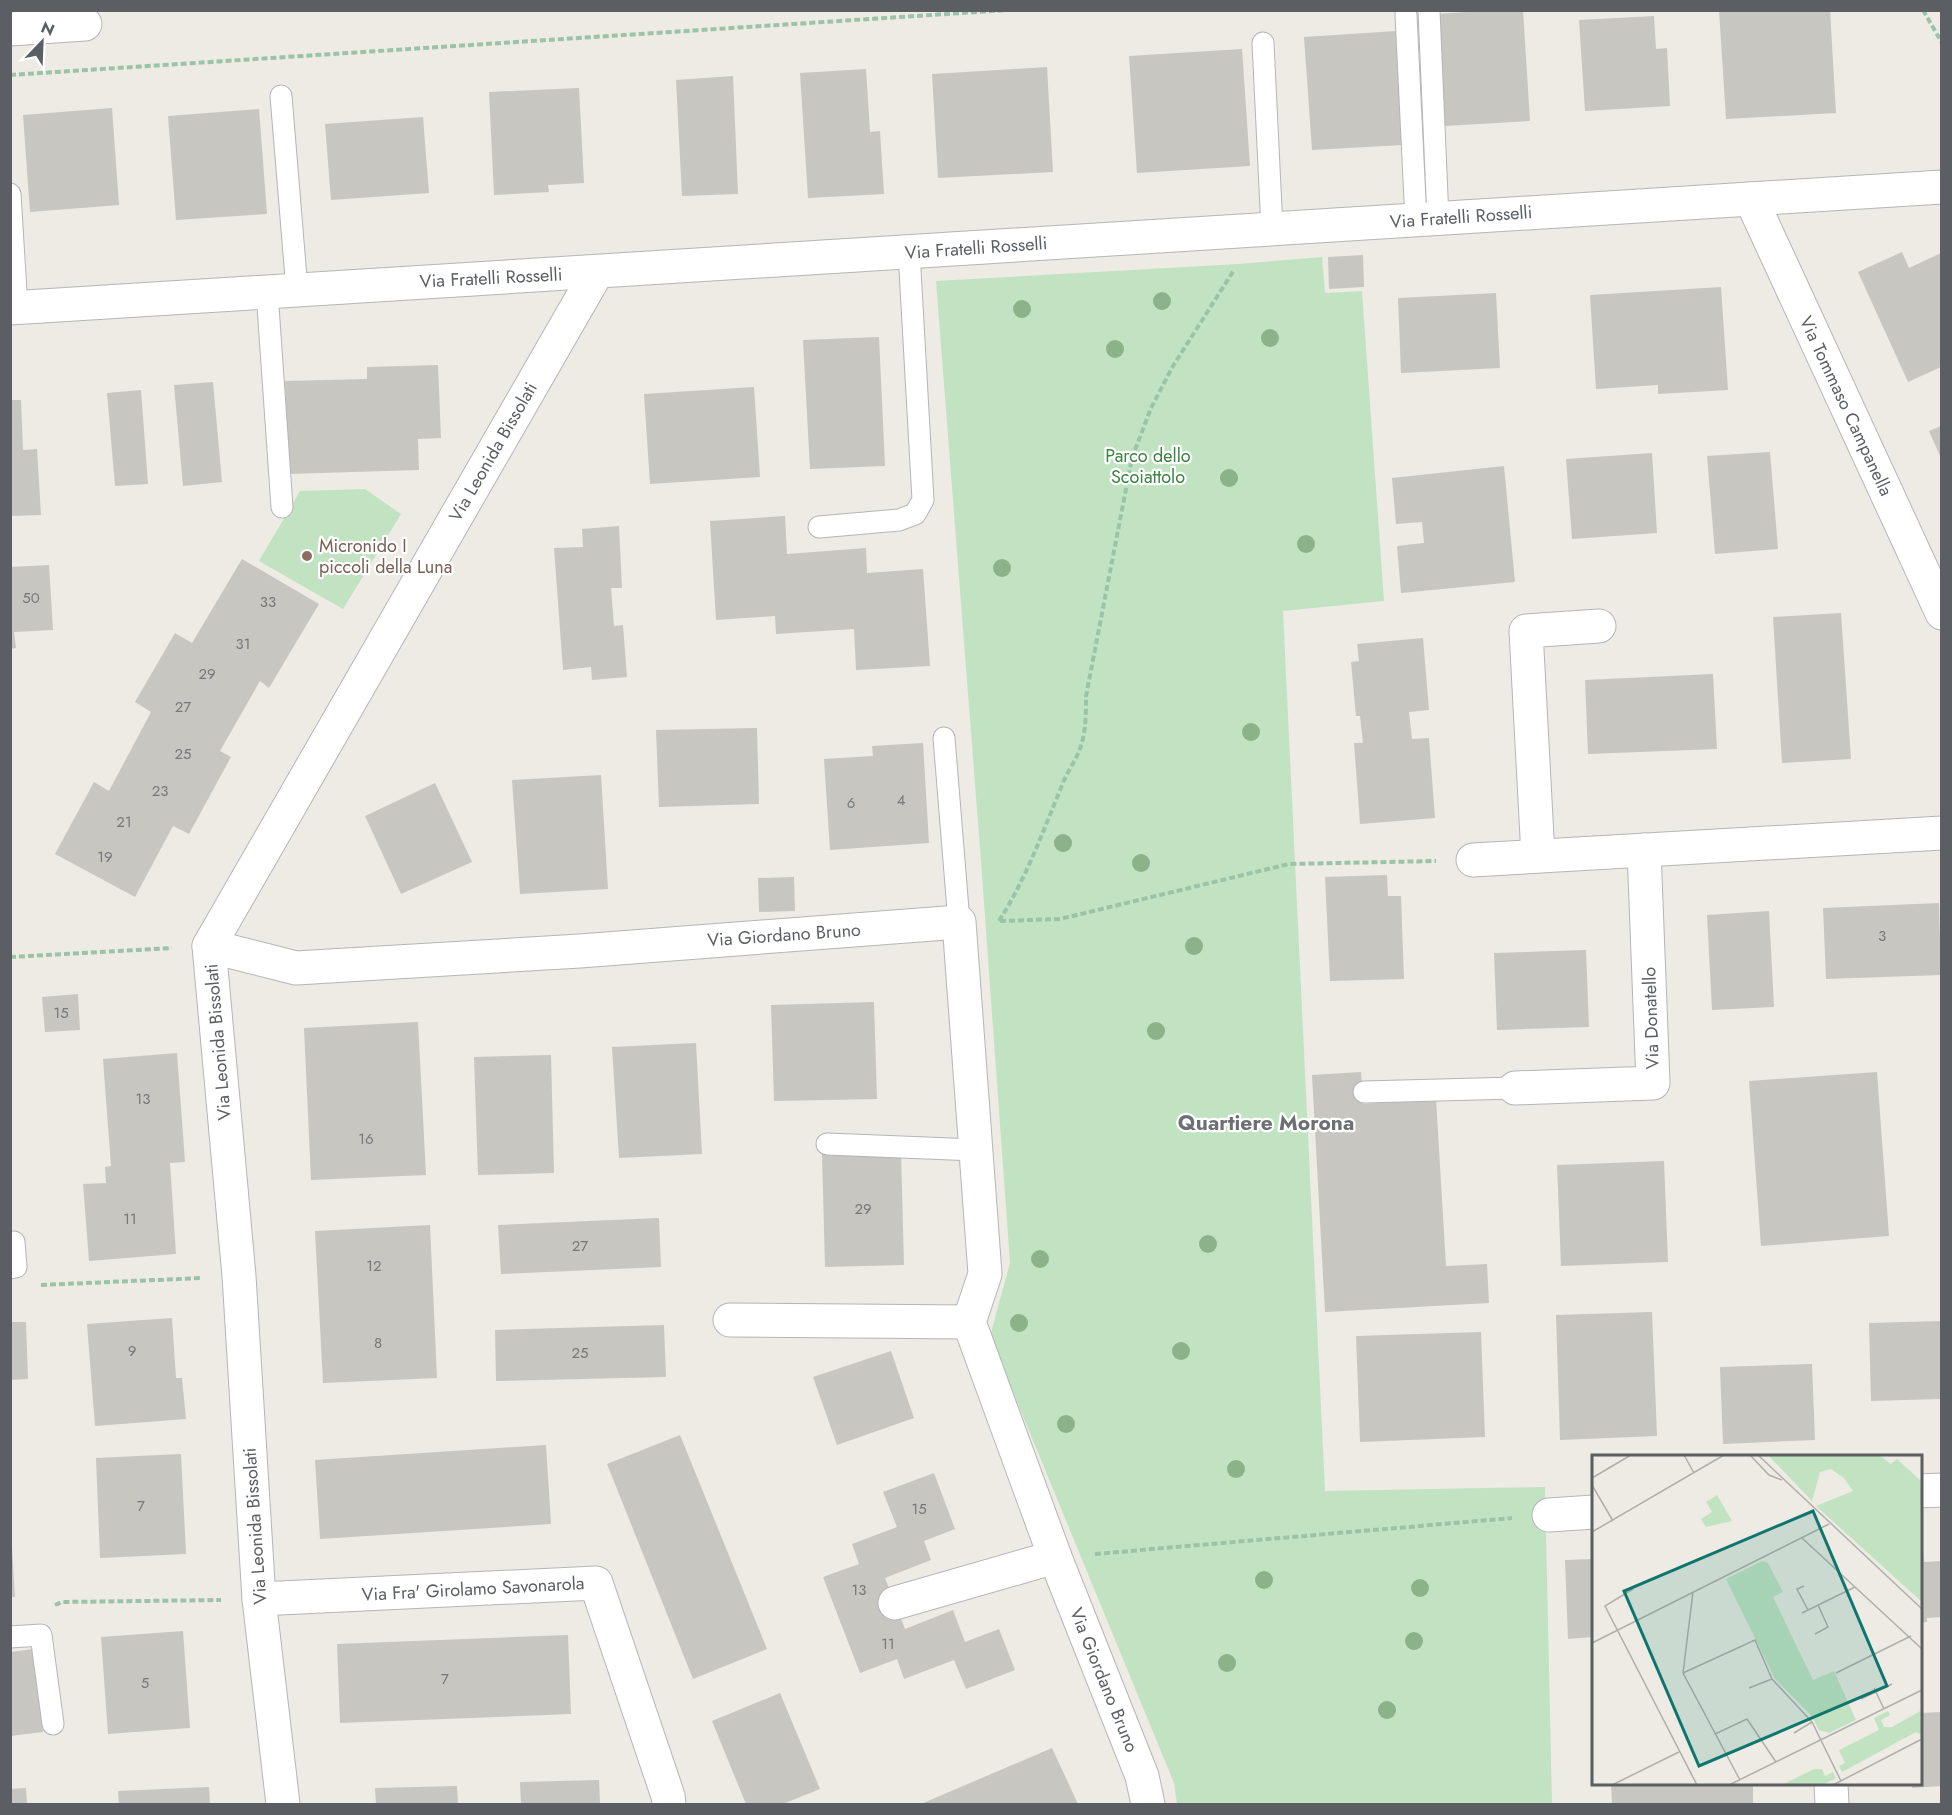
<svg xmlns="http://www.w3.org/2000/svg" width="1952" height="1815" font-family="Jost,sans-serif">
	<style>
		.green { fill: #c1e3c2 }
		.building { fill: #c8c6c0 }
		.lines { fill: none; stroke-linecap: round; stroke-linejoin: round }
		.lane-casing { stroke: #b4b5ba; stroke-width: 23 }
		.street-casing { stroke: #b4b5ba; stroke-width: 35 }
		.path { stroke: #9bc3a8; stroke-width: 4; stroke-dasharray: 6 3; stroke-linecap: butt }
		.lane { stroke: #fff; stroke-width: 21 }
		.street { stroke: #fff; stroke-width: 33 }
		.tree { fill: #8bb289 }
		.education-dot { fill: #8d6e63; stroke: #fff; stroke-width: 2 }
		.labels { text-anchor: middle; stroke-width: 4.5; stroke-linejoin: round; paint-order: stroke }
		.number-label { font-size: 15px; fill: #76787a }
		.street-label { font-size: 18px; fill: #5b5e63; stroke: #fff }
		.park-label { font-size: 18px; fill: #3a8340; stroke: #fff }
		.education-label { font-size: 18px; fill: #785e54; stroke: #fff; text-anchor: start }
		.quarter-label { font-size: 21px; font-weight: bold; fill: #6c7075; stroke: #fff }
		.inset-road { fill: none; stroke: #afafac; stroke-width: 1.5 }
		.view { fill: #0f766e; fill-opacity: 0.15; stroke: #0f766e; stroke-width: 3 }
		.inset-edge { fill: none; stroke: #5b5e63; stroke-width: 3 }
	</style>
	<rect width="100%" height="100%" fill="#edebe3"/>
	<g class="green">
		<polygon points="1322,257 1325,293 1362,291 1384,601 1283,611 1325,1491 1545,1487 1552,1804 1177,1804 1174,1783 990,1336 1010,1263 981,861 936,281 1238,264"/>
		<polygon points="365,489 401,514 343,609 259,561 300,491"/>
	</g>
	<g class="building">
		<polygon points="1492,10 1523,10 1530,121 1445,126 1438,14"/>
		<polygon points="1719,10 1830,10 1836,113 1726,119"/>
		<polygon points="1654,16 1656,49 1667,48 1670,106 1585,111 1579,20"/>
		<polygon points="1396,31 1403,145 1312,150 1304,37"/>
		<polygon points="1242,49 1250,166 1137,173 1129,56"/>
		<polygon points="1047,67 1053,172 938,178 932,74"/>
		<polygon points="866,69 870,132 880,131 884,194 808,198 800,73"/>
		<polygon points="733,76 738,194 682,196 676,80"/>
		<polygon points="579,88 584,183 548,185 549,192 494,195 489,92"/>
		<polygon points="112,108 119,205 30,212 23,115"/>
		<polygon points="259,109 267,214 176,220 168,116"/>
		<polygon points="423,117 429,193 331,200 325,124"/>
		<polygon points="1902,252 1909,268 1941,253 1941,367 1908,382 1858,272"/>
		<polygon points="1363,255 1364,287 1329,289 1328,257"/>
		<polygon points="1721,287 1728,390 1658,394 1658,385 1596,389 1590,295"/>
		<polygon points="1496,293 1500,368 1401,373 1398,298"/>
		<polygon points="879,337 885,466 810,469 803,340"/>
		<polygon points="438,365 441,438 418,439 419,470 288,474 285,381 367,379 367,367"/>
		<polygon points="213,382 222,482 183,486 174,385"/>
		<polygon points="754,387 760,477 650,484 644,394"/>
		<polygon points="141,390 148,484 115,486 107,393"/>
		<polygon points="10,400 21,400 23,450 37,449 41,515 10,516"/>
		<polygon points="1941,426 1941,458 1929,431"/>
		<polygon points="1770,452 1778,549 1715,554 1707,456"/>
		<polygon points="1652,453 1657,533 1572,539 1566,459"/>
		<polygon points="1504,466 1515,582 1401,593 1397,546 1424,543 1422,522 1396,524 1392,478"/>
		<polygon points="785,516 787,554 866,548 867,573 923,569 930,666 856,670 854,629 776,634 775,616 716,620 710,521"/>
		<polygon points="619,526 622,588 611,588 614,626 623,625 627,677 592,680 591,667 563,670 554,548 583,547 582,529"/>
		<polygon points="242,559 319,604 269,688 260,681 220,751 231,757 189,834 173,826 135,897 55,854 94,782 109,791 151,712 135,702 175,633 192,643"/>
		<polygon points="49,565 53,630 14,632 16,648 10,649 10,567"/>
		<polygon points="1841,613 1851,759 1782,763 1773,617"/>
		<polygon points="1423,638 1429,710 1409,712 1412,739 1429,738 1435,818 1360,824 1354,743 1363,743 1360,716 1356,716 1351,662 1359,661 1357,644"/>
		<polygon points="1713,674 1717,749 1588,754 1585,680"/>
		<polygon points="757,728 759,804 659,807 656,730"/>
		<polygon points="923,743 929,843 830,850 824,759 873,756 872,746"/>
		<polygon points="601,775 608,889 520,894 512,780"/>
		<polygon points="435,783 472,862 401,894 365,816"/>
		<polygon points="1387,875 1388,896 1401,896 1404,979 1330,981 1325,877"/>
		<polygon points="794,877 795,911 759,912 758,878"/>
		<polygon points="1939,903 1941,975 1826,979 1823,908"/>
		<polygon points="1769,911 1774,1007 1712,1010 1707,915"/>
		<polygon points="1586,950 1589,1027 1497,1030 1494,953"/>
		<polygon points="78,994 80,1030 45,1032 42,997"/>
		<polygon points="874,1002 877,1099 774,1101 771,1005"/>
		<polygon points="418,1022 426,1175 311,1180 304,1028"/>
		<polygon points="696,1043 702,1154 619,1158 612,1047"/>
		<polygon points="177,1053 185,1162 170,1163 176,1254 89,1261 83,1184 106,1183 105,1167 111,1166 103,1059"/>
		<polygon points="551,1055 554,1173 478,1175 474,1057"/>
		<polygon points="1361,1072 1363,1104 1436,1099 1446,1266 1487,1264 1489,1303 1325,1312 1312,1075"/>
		<polygon points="1877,1072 1889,1236 1761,1246 1749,1081"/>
		<polygon points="901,1152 904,1265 825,1267 822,1154"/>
		<polygon points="1664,1161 1668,1262 1561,1266 1557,1165"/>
		<polygon points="659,1218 661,1267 501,1274 498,1225"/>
		<polygon points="430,1225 437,1378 323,1383 315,1231"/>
		<polygon points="1652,1312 1657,1436 1560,1440 1556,1315"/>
		<polygon points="172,1318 176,1378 182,1378 186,1419 95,1426 87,1324"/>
		<polygon points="1941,1321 1941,1399 1871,1401 1869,1323"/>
		<polygon points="10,1322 26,1322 28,1379 10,1380"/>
		<polygon points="664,1325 666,1377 496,1381 495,1330"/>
		<polygon points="1481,1332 1485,1437 1360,1442 1356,1336"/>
		<polygon points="891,1351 914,1418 837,1445 813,1377"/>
		<polygon points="1812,1364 1815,1440 1723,1444 1720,1367"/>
		<polygon points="680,1435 767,1649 693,1679 607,1464"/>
		<polygon points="546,1445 551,1524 320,1539 315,1460"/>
		<polygon points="181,1454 186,1554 100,1558 96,1458"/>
		<polygon points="934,1473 955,1529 924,1541 931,1560 885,1578 905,1629 953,1610 965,1642 999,1629 1015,1670 966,1689 954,1660 904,1679 897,1659 860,1673 823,1577 859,1564 852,1544 897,1527 883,1492"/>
		<polygon points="10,1548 12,1548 15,1597 10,1597"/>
		<polygon points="1923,1548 1924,1562 1941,1561 1941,1617 1927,1618 1927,1622 1920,1623 1920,1549"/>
		<polygon points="1593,1559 1593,1637 1568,1639 1565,1560"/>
		<polygon points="183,1631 190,1728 108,1734 101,1637"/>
		<polygon points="568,1635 571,1714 340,1723 337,1644"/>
		<polygon points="33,1649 43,1732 10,1736 10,1652"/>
		<polygon points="780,1693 820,1789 783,1804 746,1804 712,1721"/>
		<polygon points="1941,1712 1941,1786 1912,1788 1912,1784 1920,1784 1920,1713"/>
		<polygon points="1052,1748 1078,1804 921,1804"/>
		<polygon points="599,1780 600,1804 521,1804 520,1782"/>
		<polygon points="1611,1784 1753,1784 1753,1803 1612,1804"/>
		<polygon points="457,1786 458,1804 376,1804 375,1788"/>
		<polygon points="209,1787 210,1804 119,1804 118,1791"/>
		<polygon points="26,1788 27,1804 10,1804 10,1789"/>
	</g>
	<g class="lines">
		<defs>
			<g id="lane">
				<polyline points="1429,11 1438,219"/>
				<polyline points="1406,15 1416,221"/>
				<polyline points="1263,43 1272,229"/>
				<polyline points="281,96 297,290"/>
				<polyline points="10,194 17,308"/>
				<polyline points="267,292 282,507"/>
				<polyline points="819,527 899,520 915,514 923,500 909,252"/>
				<polyline points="944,738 959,922"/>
				<polyline points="1364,1092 1515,1088"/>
				<polyline points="827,1144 976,1150"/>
				<polyline points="10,1268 16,1267 14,1242"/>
				<polyline points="10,1637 41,1635 53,1724"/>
			</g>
			<g id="street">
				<polyline points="10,29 85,24"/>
				<polyline points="1751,199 1942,613"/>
				<polyline points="10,308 1942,187"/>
				<polyline points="1538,856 1526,631 1599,626"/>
				<polyline points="1473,860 1942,833"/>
				<polyline points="209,946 296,968 580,951 959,922 985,1274 969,1322 1055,1557 1142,1776 1148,1804"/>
				<polyline points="1515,1088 1653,1083 1644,850"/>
				<polyline points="730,1320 969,1322"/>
				<polyline points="1920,1491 1942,1490"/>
				<polyline points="1549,1515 1594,1512"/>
				<polyline points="259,1599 596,1583 668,1796 669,1804"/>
				<polyline points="895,1603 1055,1557"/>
				<polyline points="1831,1785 1832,1804"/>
				<polyline points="283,1804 259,1599 239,1276 209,946 597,272"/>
			</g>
		</defs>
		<use href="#lane" class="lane-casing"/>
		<use href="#street" class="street-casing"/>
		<g class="path">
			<polyline points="1923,10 1942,43"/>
			<polyline points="10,75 1008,10"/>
			<path d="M999,921C1027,877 1043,831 1063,783C1068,770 1077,759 1081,746C1086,730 1086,712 1086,696L1132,458L1151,408L1173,366L1234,270"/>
			<polyline points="1000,921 1060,919 1289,864 1436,861"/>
			<polyline points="10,957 172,948"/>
			<polyline points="41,1285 202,1278"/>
			<polyline points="1095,1554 1512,1518"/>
			<polyline points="55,1605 62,1602 221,1600"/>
		</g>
		<use href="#lane" class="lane"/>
		<use href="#street" class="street"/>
	</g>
	<g class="tree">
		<circle cx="1162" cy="301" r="9"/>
		<circle cx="1022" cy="309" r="9"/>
		<circle cx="1270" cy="338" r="9"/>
		<circle cx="1115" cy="349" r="9"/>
		<circle cx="1229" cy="478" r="9"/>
		<circle cx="1306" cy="544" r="9"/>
		<circle cx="1002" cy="568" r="9"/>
		<circle cx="1251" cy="732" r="9"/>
		<circle cx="1063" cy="843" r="9"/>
		<circle cx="1141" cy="863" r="9"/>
		<circle cx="1194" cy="946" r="9"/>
		<circle cx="1156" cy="1031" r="9"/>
		<circle cx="1208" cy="1244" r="9"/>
		<circle cx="1040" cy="1259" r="9"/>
		<circle cx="1019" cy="1323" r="9"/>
		<circle cx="1181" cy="1351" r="9"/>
		<circle cx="1066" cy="1424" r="9"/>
		<circle cx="1236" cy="1469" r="9"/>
		<circle cx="1264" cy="1580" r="9"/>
		<circle cx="1420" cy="1588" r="9"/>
		<circle cx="1414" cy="1641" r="9"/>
		<circle cx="1227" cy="1663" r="9"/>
		<circle cx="1387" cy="1710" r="9"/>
	</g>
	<circle class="education-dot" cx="307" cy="556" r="6"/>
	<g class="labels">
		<g class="number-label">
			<text x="31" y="603">50</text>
			<text x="268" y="607">33</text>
			<text x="243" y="649">31</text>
			<text x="207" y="679">29</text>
			<text x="183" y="712">27</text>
			<text x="183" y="759">25</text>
			<text x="160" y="796">23</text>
			<text x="901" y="805">4</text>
			<text x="851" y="808">6</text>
			<text x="124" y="827">21</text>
			<text x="105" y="862">19</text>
			<text x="1882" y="941">3</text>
			<text x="61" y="1018">15</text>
			<text x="143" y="1104">13</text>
			<text x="366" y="1144">16</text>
			<text x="863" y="1214">29</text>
			<text x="130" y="1224">11</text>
			<text x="580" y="1251">27</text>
			<text x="374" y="1271">12</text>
			<text x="378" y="1348">8</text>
			<text x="132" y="1356">9</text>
			<text x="580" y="1358">25</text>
			<text x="141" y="1511">7</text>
			<text x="919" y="1514">15</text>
			<text x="859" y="1595">13</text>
			<text x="888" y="1649">11</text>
			<text x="445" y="1684">7</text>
			<text x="145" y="1688">5</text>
		</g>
		<g class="street-label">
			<text transform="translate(1461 217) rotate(-4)" y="6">Via Fratelli Rosselli</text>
			<text transform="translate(976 248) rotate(-4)" y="6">Via Fratelli Rosselli</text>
			<text transform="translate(491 278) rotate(-3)" y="6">Via Fratelli Rosselli</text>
			<text transform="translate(1846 406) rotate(65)" y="6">Via Tommaso Campanella</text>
			<text transform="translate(493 452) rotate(-60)" y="6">Via Leonida Bissolati</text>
			<text transform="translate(784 935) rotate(-4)" y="6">Via Giordano Bruno</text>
			<text transform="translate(1651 1018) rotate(-92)" y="6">Via Donatello</text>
			<text transform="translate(218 1042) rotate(-95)" y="6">Via Leonida Bissolati</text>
			<text transform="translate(255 1526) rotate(-94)" y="6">Via Leonida Bissolati</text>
			<text transform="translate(473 1589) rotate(-3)" y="6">Via Fra' Girolamo Savonarola</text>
			<text transform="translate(1104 1680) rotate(68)" y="6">Via Giordano Bruno</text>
		</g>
		<g class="park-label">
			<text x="1148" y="462">Parco dello<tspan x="1148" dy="21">Scoiattolo</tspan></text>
		</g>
		<g class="education-label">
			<text x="319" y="552">Micronido I<tspan x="319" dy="21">piccoli della Luna</tspan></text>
		</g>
		<g class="quarter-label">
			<text x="1266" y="1130">Quartiere Morona</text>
		</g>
	</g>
	<g transform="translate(1592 1455)">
		<rect width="330" height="330" fill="#edebe3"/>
		<path d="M176,0H287L299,9L305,4L330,27V147L224,51L261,36L252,23L239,14L228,17L220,46ZM125,40L140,66L114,72L109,64L120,57L114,47ZM170,106L176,108L191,137L181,142L221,225L242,216L264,265L237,278L227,275L219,260L183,224L134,124ZM330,255V280L324,277L250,317L247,311L253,308L247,295L287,275L282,263L296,256L298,260L289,265L292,272H300ZM222,314H230L233,321L241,317L244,323L230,330H190Z" fill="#c1e3c2"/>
		<path class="inset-road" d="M92,0L102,18M158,0L177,20L190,25M166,0L330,154M0,23L39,0M0,30L21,66M0,77L132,0M210,83L330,194M212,131L205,134L216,155M41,134L13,151L105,330M101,137L91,218L148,325M210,158L263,132M223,179L236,172L226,150M0,188L237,69M91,218L163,185L180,224L220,267L249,326M244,218L319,181M157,233L180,224M282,233L292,254M269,244L300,229M202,278L220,267M123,279L155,264L184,307M20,330L87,297M137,330L330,235M241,330L330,284"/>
		<path class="view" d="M221,56L295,231L107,311L32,136Z"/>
		<rect width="330" height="330" class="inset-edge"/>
	</g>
	<rect width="1952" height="1815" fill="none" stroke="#5b5e63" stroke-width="24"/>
	<g transform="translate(42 42) rotate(23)" stroke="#ffffff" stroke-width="4.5" paint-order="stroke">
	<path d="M0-4.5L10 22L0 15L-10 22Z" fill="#5b5e63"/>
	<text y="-9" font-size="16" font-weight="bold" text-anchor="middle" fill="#5b5e63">N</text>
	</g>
</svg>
